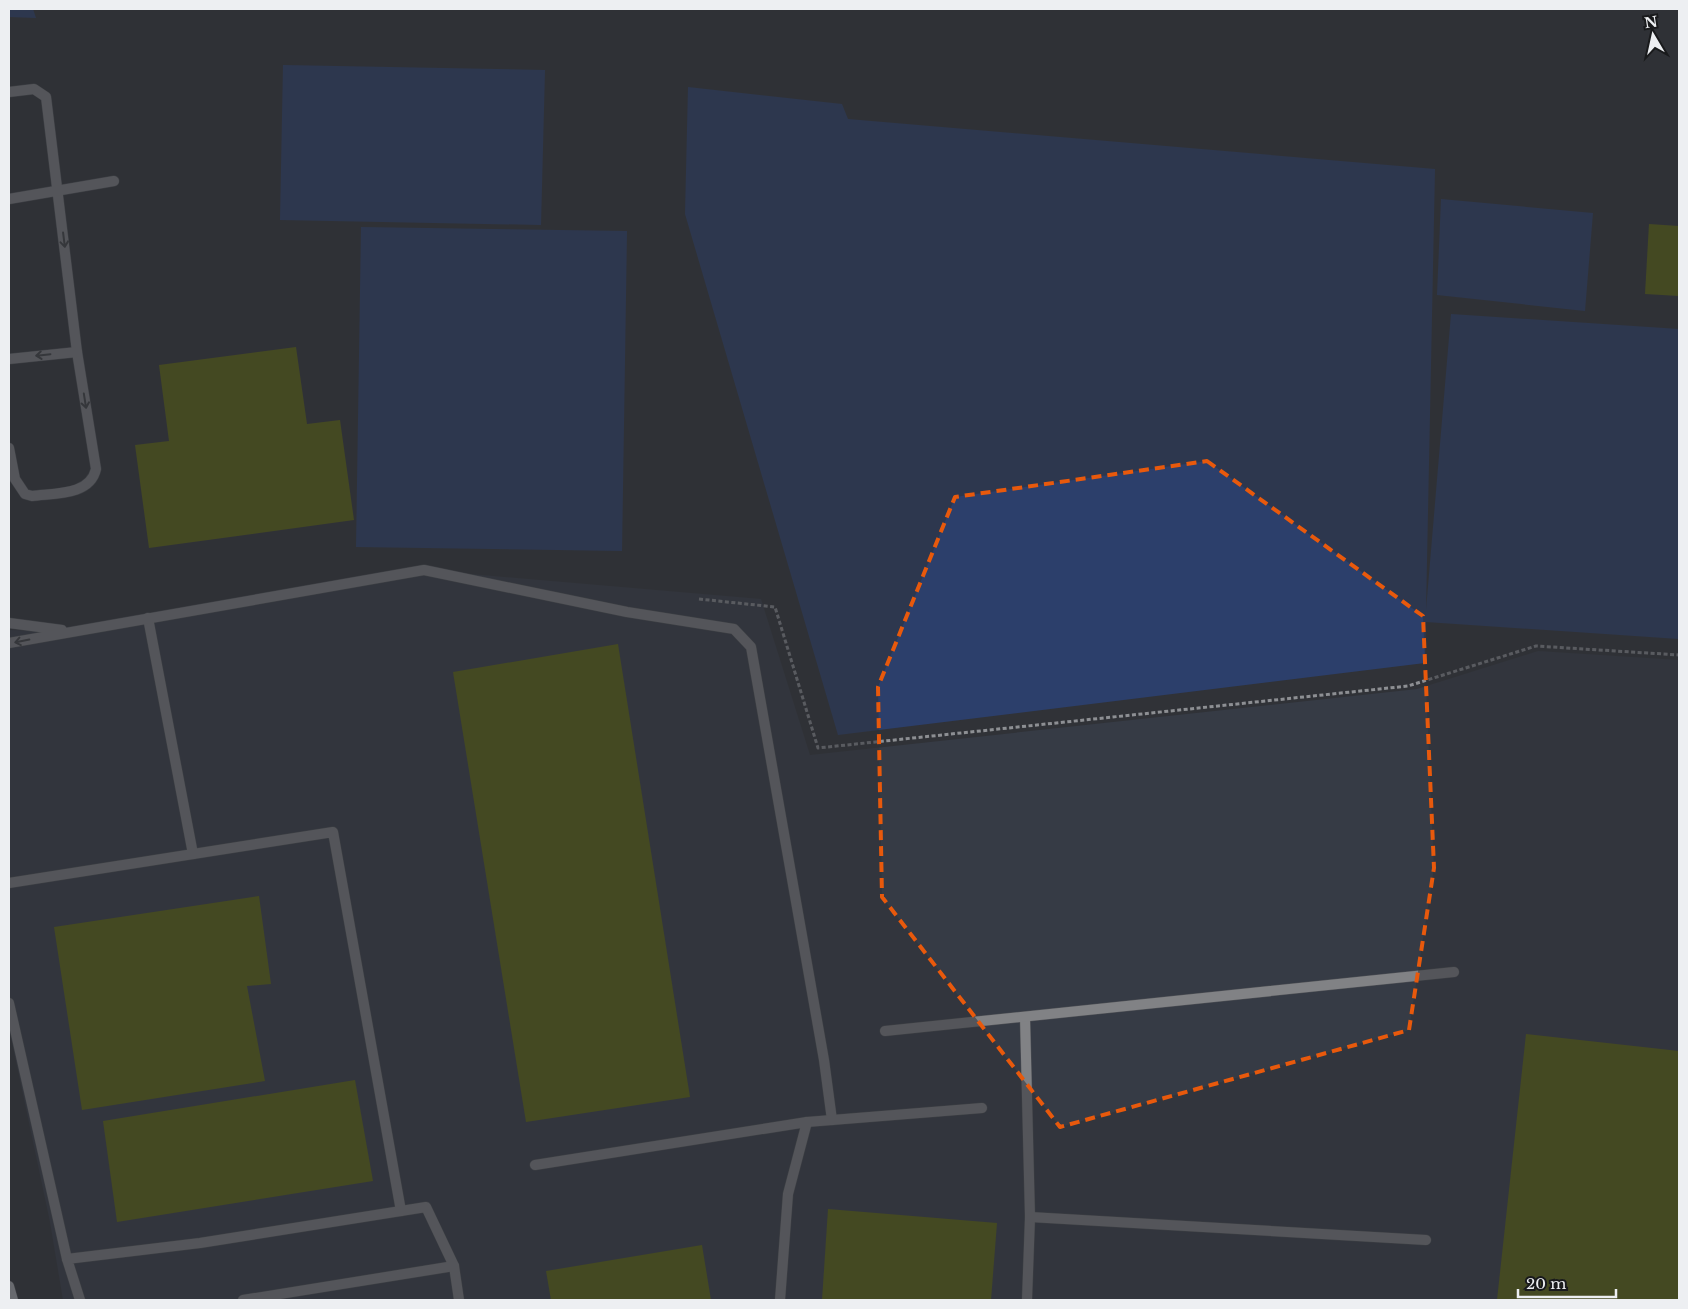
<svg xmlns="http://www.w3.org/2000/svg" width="1688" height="1309" font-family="'Libre Baskerville',serif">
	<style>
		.built { fill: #363b45 }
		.green { fill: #2c3f6b }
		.building { fill: #5e660b }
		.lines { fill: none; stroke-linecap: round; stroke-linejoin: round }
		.service-casing { stroke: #4e5055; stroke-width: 11 }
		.secondary-casing { stroke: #4e5055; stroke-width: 11 }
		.path { stroke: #8d8f93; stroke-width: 3; stroke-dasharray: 4 2.5; stroke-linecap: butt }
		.service { stroke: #818285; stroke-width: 10 }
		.secondary { stroke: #aeb0b3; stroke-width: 10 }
		.oneway { stroke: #3d3e41 }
		.marked { fill: none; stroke: #e8590c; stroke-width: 4; stroke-dasharray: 10 6; stroke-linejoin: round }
	</style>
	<rect width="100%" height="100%" fill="#303237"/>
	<polygon class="built" points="424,570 761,599 810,755 1417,689 1538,651 1679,660 1679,1300 63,1300 50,1222 9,1028 9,630 70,632"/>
	<g class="green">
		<polygon points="9,9 33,9 36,18 9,17"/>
		<polygon points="283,65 545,70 541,225 280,220"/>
		<polygon points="688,87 842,104 848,119 1435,169 1426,610 1451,314 1679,329 1679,639 1426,622 1425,663 838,735 685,214"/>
		<polygon points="1441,199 1593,213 1585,311 1437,295"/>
		<polygon points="361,227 627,231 622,551 356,547"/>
	</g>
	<g class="building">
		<polygon points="1649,224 1679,226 1679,296 1645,294"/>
		<polygon points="296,347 307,424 340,420 354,520 149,548 135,445 169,441 159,365"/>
		<polygon points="618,644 690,1097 526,1122 453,672"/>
		<polygon points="259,896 271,984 247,986 265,1081 82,1110 54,927"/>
		<polygon points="1526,1034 1679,1051 1679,1300 1497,1300"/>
		<polygon points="355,1080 373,1181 117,1222 103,1121"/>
		<polygon points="828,1209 997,1223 991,1300 822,1300"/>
		<polygon points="702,1245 711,1300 551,1300 546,1271"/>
	</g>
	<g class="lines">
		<defs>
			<g id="service">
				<path d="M9,92L34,89L46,97L77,352L96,469C90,496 54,493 32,496L25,494L15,479L9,448"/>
				<polyline points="9,199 114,181"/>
				<polyline points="9,359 77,352"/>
				<polyline points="148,618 193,854"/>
				<polyline points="9,623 62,630"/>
				<polyline points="9,643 424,570 627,612 734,629 751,647 824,1060 832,1120"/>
				<polyline points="9,883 333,832 401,1211"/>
				<polyline points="9,1003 67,1259"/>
				<polyline points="1025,1017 1030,1217 1027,1300"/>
				<polyline points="885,1031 1454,972"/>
				<polyline points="807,1122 982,1108"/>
				<polyline points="535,1165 807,1122 788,1194 780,1300"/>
				<polyline points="1030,1217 1426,1240"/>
				<polyline points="80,1300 67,1259 200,1243 426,1207 454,1266 459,1300"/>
				<polyline points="243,1300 454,1266"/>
			</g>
			<polyline id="secondary" points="9,1286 13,1300"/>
		</defs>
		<use href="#service" class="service-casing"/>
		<use href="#secondary" class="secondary-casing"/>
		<polyline class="path" points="699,599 775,607 818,748 1408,686 1536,646 1679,655"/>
		<use href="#service" class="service"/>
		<use href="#secondary" class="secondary"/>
	</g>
	<defs><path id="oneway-shaft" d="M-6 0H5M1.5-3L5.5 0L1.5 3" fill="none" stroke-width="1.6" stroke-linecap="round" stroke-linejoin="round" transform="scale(1.25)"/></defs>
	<g class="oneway">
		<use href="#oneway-shaft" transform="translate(64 240) rotate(83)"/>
		<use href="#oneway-shaft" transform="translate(43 355) rotate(174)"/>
		<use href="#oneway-shaft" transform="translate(85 401) rotate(81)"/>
		<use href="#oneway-shaft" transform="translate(22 641) rotate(169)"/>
	</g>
	<path d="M0 0H1688V1309H0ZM1207,461L1423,616L1434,868L1409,1030L1060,1127L882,897L878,687L955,497Z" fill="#303237" fill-opacity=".55" fill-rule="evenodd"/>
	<path class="marked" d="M1207,461L1423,616L1434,868L1409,1030L1060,1127L882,897L878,687L955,497Z"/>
	<rect width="1688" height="1309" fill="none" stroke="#edeff2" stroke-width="20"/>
	<g transform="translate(1653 35) rotate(351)" stroke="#191a1c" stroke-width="4" paint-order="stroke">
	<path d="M0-4L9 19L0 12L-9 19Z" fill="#edeff2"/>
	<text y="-8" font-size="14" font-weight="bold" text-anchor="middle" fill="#edeff2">N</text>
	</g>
	<path d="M1518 1289v8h98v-8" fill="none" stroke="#edeff2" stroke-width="2.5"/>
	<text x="1526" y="1289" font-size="15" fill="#edeff2" stroke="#191a1c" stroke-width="4" paint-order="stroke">20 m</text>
</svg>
